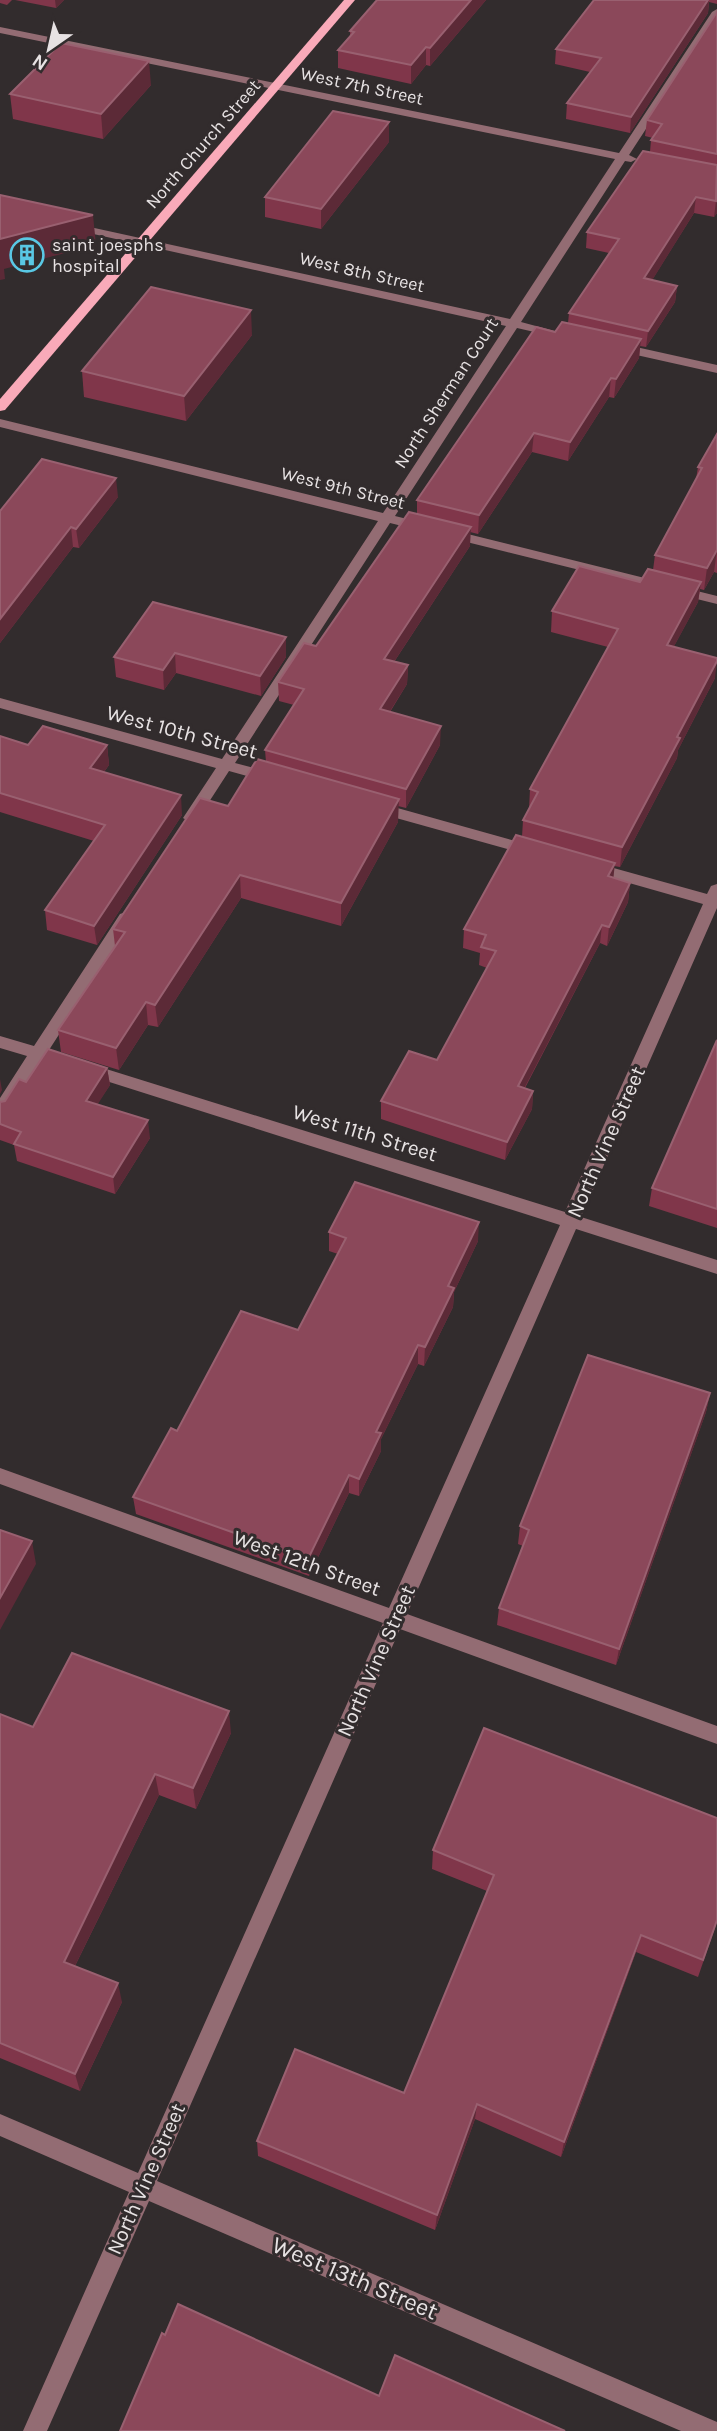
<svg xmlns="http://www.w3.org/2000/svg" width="717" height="2431" font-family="Karla,sans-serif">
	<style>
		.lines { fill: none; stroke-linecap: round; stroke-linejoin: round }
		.minor { fill: #936c73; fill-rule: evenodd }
		.major { fill: #f9aab9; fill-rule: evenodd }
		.wall { fill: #80364a }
		.shaded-wall { fill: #5c2a37 }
		.building { fill: #8b485a; stroke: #996070; stroke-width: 2 }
		.labels { text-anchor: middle; stroke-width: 6; stroke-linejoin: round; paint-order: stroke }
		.far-street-label { font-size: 18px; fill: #e7e2e3; stroke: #322c2d }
		.far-poi-label { font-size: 18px; fill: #e7e2e3; stroke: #322c2d; text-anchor: start }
		.street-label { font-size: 21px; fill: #e7e2e3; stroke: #322c2d }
		.near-street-label { font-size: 24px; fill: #e7e2e3; stroke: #322c2d }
	</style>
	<rect width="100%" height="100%" fill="#322c2d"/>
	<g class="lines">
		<g class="minor">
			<polygon points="717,9 717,20 629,155 637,159 631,162 625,161 521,322 562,333 556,337 517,328 395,516 717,596 717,604 390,523 235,763 277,774 280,778 277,782 272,783 229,771 196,822 191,823 183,818 216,768 0,708 0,698 222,759 378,521 0,427 0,419 383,513 506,326 71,229 65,225 67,222 510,319 615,159 0,33 0,27 619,153 712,12"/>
			<polygon points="618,343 717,365 717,373 614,350 614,344"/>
			<polygon points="376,802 537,847 540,851 532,856 371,811 368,807"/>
			<polygon points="592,862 707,894 711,886 717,884 717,908 581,1217 717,1260 717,1274 576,1229 407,1614 717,1726 717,1744 400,1629 157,2181 717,2422 717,2431 681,2431 149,2201 47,2431 23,2431 129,2192 0,2136 0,2114 138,2173 383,1623 0,1484 0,1468 389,1608 560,1225 81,1073 79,1069 87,1063 565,1212 703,904 587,871 584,867 587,863"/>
			<polygon points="126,912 134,918 49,1050 55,1056 53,1060 42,1061 6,1117 0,1118 0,1098 27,1056 0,1048 0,1036 34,1046 120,914"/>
		</g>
		<polygon class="major" points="344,0 355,0 5,410 0,411 0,399"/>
	</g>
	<g class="wall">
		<polygon points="0,0 12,0 7,5 0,3"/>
		<polygon points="15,0 64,0 56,8"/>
		<polygon points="377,0 486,0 430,66 426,65 411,84 338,68 338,50 350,36 350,31"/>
		<polygon points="594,0 717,0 717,4 709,2 708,13 630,133 566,119 567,103 590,72 555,64 556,49"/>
		<polygon points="717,12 717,213 714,217 694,213 652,280 677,286 675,302 646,347 640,346 639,358 614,398 609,397 568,461 532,452 478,534 470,532 470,546 394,662 408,665 407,684 390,712 440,745 406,808 398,806 398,822 341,926 241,898 158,1027 148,1025 119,1070 61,1052 58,1030 115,946 113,929 228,806 266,762 265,750 294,705 279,701 278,682 316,646 417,514 417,500 555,332 568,323 569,313 609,253 586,248 587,232 650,152 651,140 653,138 645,136 647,120"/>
		<polygon points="151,85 103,139 13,119 10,94"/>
		<polygon points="389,142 321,229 265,217 265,197"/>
		<polygon points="252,335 186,421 84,397 82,371"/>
		<polygon points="717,434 717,573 714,572 704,590 700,589 698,602 674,646 715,678 678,750 677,758 620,867 614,866 613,878 630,883 628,902 607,946 600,943 525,1088 533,1091 532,1109 505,1160 381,1119 381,1101 437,1060 487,968 479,965 480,953 463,948 464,929 522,837 523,820 529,809 530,789 608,647 551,632 552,611 640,582 653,570 655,555 696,479 698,467"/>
		<polygon points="118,497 79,548 73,547 0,643 0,511"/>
		<polygon points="286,637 286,657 261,696 176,673 164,690 116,677 114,657"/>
		<polygon points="0,736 28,745 107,745 109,765 104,772 182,815 97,945 47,930 45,910 94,841 0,812"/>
		<polygon points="717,1040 717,1228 649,1206 652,1188"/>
		<polygon points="107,1068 110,1085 97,1104 150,1138 115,1194 17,1161 14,1145 0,1140 0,1102 5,1101 26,1082"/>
		<polygon points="329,1232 478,1241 454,1292 453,1307 424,1366 418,1364 381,1439 381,1451 359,1496 349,1493 309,1576 136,1514 133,1497 177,1431 298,1330 338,1254 329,1251"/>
		<polygon points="710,1393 706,1412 616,1665 497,1625 499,1608 523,1546 518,1544 520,1526"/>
		<polygon points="0,1714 33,1727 231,1733 196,1809 159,1795 75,1966 122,2002 80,2091 0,2058"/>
		<polygon points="433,1850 717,1922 698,1977 636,1952 561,2157 475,2119 435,2230 258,2156 257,2141 404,2093 487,1891 432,1869"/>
	</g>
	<g class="shaded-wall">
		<polygon points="55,0 64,0 56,8"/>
		<polygon points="471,0 486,0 430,66 430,48"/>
		<polygon points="708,0 709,0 708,13 630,133 631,117"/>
		<polygon points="426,47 426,65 411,84 411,65"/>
		<polygon points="149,61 151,85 103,139 101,114"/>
		<polygon points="389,122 389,142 321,229 321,209"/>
		<polygon points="696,197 694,213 643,295 644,278"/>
		<polygon points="717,200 717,213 714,217 716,201"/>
		<polygon points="93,215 96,245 4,269 5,279 0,280 0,239"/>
		<polygon points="677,286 675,302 646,347 648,331"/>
		<polygon points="251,310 252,335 186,421 184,396"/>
		<polygon points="641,339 639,358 614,398 616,379"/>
		<polygon points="611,378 609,397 568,461 570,442"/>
		<polygon points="534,433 532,452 478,534 479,515"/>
		<polygon points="116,478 118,497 79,548 76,529"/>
		<polygon points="71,527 73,547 0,643 0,619"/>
		<polygon points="471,527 470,546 384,677 384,659"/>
		<polygon points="717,550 714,572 704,590 707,568"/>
		<polygon points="701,582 698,602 664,665 667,645"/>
		<polygon points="286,637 286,657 261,696 260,676"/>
		<polygon points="175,653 176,673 164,690 163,670"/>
		<polygon points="717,661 715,678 678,750 677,758 620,867 622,847 677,737"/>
		<polygon points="408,665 407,684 380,727 380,709"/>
		<polygon points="441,726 440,745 406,808 406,789"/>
		<polygon points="107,745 109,765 92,788 90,768"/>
		<polygon points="181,795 182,815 97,945 94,926"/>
		<polygon points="399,799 398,822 341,926 341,903"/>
		<polygon points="615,863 613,881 608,876"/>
		<polygon points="240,875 241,898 158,1027 155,1005"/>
		<polygon points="630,883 628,902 607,946 609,927"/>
		<polygon points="602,925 600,943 516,1104 518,1086"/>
		<polygon points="146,1002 148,1025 119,1070 116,1048"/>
		<polygon points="107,1068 110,1085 89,1118 86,1101"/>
		<polygon points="0,1079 2,1090 0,1094"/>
		<polygon points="533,1091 532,1109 505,1160 507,1142"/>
		<polygon points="148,1120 150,1138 115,1194 113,1177"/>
		<polygon points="479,1222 478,1241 454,1292 453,1307 424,1366 425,1347 448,1286"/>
		<polygon points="418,1345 418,1364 381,1439 381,1451 359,1496 359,1479 376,1432"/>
		<polygon points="710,1393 706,1412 616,1665 619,1649"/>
		<polygon points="349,1475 349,1493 309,1576 308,1559"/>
		<polygon points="32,1541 36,1564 0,1630 0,1598"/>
		<polygon points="229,1711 231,1733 196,1809 193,1788"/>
		<polygon points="155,1774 159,1795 68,1980 64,1962"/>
		<polygon points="641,1935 636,1952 561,2157 564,2142"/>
		<polygon points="118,1983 122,2002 80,2091 75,2074"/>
		<polygon points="477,2104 475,2119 435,2230 437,2215"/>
	</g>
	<g class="building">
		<polygon points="377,0 471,0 430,48 426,47 411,65 338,50 354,32 350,31"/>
		<polygon points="594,0 708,0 631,117 567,103 601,58 556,49"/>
		<polygon points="717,12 717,154 651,140 662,124 647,120"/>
		<polygon points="61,43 149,61 101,114 10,94"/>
		<polygon points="333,111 389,122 321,209 265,197"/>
		<polygon points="643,151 717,165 716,201 696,197 644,278 677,286 648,331 569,313 619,239 587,232"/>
		<polygon points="0,195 93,215 0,239"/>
		<polygon points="151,287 251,310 184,396 82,371"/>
		<polygon points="562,322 641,339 616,379 611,378 570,442 534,433 479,515 417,500 536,327 555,332"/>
		<polygon points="717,434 717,550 707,568 655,555 702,468 698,467"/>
		<polygon points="42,459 116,478 76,529 71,527 0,619 0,511"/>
		<polygon points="409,512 471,527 384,659 408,665 380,709 441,726 406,789 265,750 304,689 278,682 304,643 316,646"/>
		<polygon points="579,566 640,582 648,569 701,582 667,645 717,658 717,661 677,737 680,738 622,847 523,820 538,792 530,789 618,629 552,611"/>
		<polygon points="153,602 286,637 260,676 175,653 163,670 114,657"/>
		<polygon points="43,726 107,745 90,768 181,795 94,926 45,910 105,825 0,793 0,736 28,745"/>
		<polygon points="257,759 399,799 341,903 240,875 155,1005 146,1002 116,1048 58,1030 125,932 113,929 200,798 228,806"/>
		<polygon points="516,835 615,863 608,876 630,883 609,927 602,925 518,1086 533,1091 507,1142 381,1101 409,1051 437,1060 496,951 481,947 486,935 464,929"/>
		<polygon points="717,1040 717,1209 652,1188"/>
		<polygon points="48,1049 107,1068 86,1101 148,1120 113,1177 14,1144 21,1132 0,1124 0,1102 5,1101 19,1079 26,1082"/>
		<polygon points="355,1182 479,1222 448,1286 454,1288 425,1347 418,1345 376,1432 381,1433 359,1479 349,1475 308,1559 133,1497 171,1428 177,1431 241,1311 298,1330 346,1238 329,1232"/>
		<polygon points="588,1355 710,1393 619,1649 499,1608 529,1530 520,1526"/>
		<polygon points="0,1530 32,1541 0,1598"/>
		<polygon points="72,1653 229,1711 193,1788 155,1774 64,1962 118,1983 75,2074 0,2043 0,1714 33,1727"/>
		<polygon points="484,1728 717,1818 717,1920 703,1960 641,1935 564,2142 477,2104 437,2215 257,2141 295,2049 404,2093 494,1875 433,1850"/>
		<polygon points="178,2304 379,2396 395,2355 565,2431 120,2431 162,2333 165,2335"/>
	</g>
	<defs>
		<symbol id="building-ring" viewBox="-11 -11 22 22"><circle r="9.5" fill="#322c2d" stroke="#59c8e4" stroke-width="1.5"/><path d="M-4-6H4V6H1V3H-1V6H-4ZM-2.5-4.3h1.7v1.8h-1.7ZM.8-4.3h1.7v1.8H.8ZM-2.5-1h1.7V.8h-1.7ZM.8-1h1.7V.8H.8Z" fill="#59c8e4"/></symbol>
	</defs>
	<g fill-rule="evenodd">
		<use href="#building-ring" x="8" y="236" width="38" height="38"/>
	</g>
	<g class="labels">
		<g class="far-street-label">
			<text transform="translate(362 86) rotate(12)" y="6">West 7th Street</text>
			<text transform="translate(203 144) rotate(-49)" y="6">North Church Street</text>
			<text transform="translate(362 272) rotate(13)" y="6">West 8th Street</text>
			<text transform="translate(446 393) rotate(-57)" y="6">North Sherman Court</text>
			<text transform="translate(343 488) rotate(14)" y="6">West 9th Street</text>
		</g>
		<g class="far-poi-label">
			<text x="52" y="251">saint joesphs<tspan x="52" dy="21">hospital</tspan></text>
		</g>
		<g class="street-label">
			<text transform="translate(182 732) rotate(15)" y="7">West 10th Street</text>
			<text transform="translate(365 1133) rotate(17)" y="7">West 11th Street</text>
			<text transform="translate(606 1142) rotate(-66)" y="7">North Vine Street</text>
			<text transform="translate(307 1563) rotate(20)" y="7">West 12th Street</text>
			<text transform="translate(376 1661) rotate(-66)" y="7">North Vine Street</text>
			<text transform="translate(146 2179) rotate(-66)" y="7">North Vine Street</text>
		</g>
		<g class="near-street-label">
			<text transform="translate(355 2278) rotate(23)" y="8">West 13th Street</text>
		</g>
	</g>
	<g transform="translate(49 49) rotate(214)" stroke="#322c2d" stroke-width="5" paint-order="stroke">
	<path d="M0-5L12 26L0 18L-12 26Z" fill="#e7e2e3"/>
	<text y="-10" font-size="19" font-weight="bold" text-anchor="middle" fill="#e7e2e3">N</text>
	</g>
</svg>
